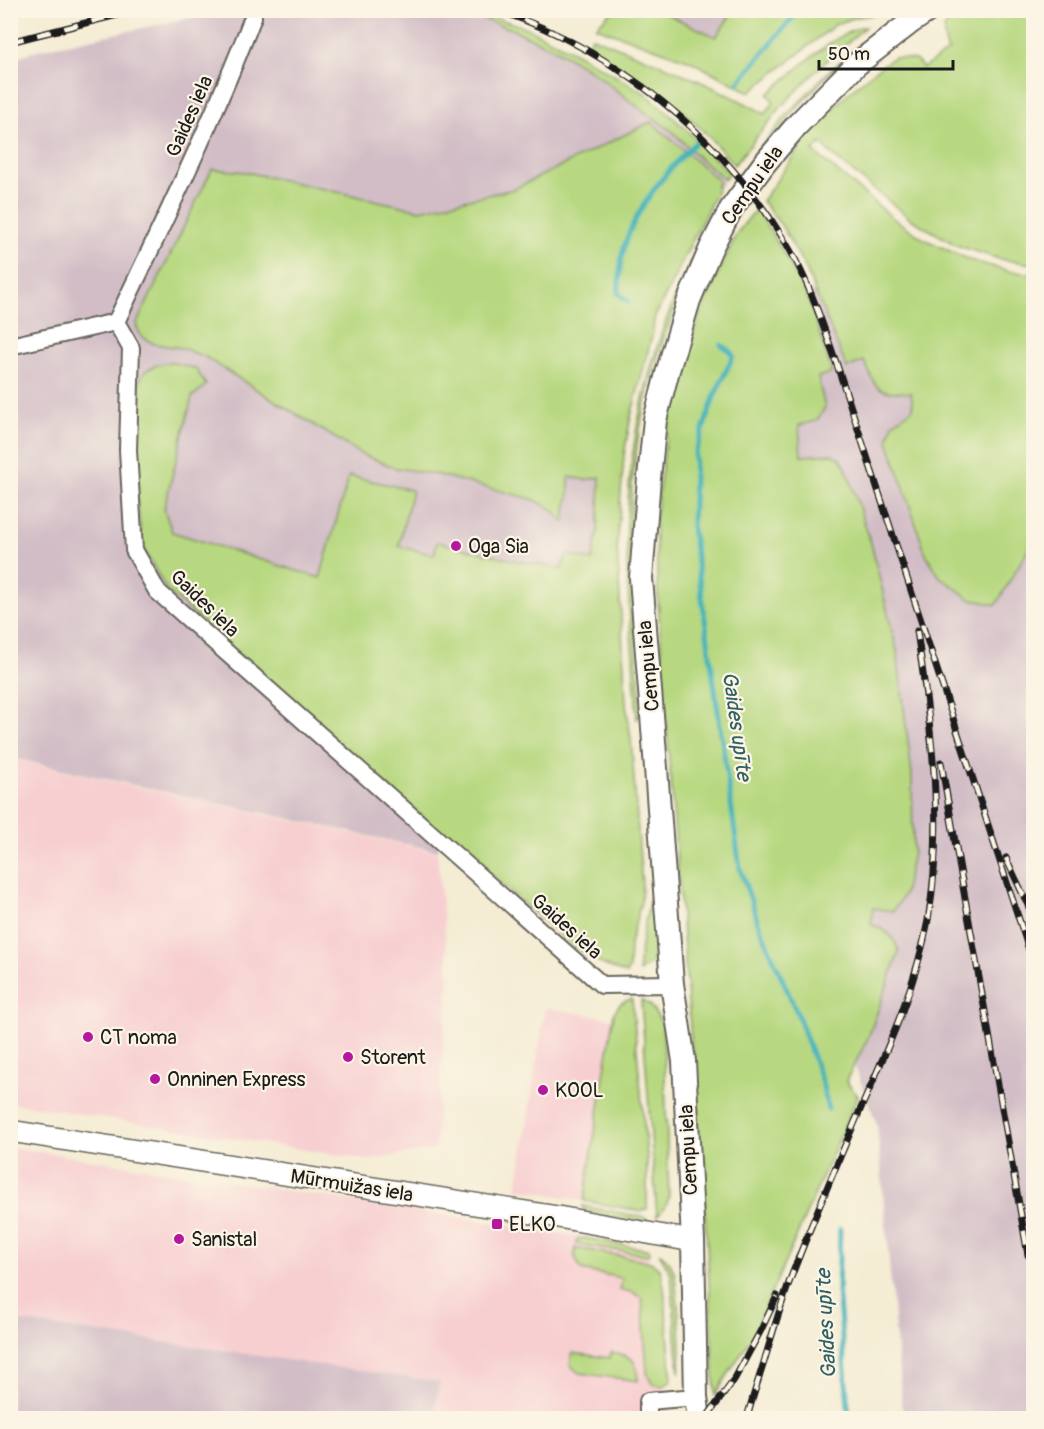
<svg xmlns="http://www.w3.org/2000/svg" width="1044" height="1429" font-family="Pangolin,sans-serif">
	<style>
		.built { fill: #f7cfd1 }
		.industrial { fill: #d2bdc6 }
		.green { fill: #b7d880; stroke: #6a7a4e; stroke-width: 1.5 }
		.lines { fill: none; stroke-linecap: round; stroke-linejoin: round }
		.stream { stroke: #43b3bb; stroke-width: 5 }
		.minor-casing { stroke: #68655c; stroke-width: 20 }
		.tertiary-casing { stroke: #68655c; stroke-width: 24 }
		.secondary-casing { stroke: #68655c; stroke-width: 26 }
		.minor { stroke: #fff; stroke-width: 16 }
		.tertiary { stroke: #fff; stroke-width: 21 }
		.secondary { stroke: #fff; stroke-width: 22 }
		.rail-casing { stroke: #1c1c1c; stroke-width: 7 }
		.rail { stroke: #fcf5e5; stroke-width: 4.5; stroke-dasharray: 14; stroke-linecap: butt }
		.poi-dot { fill: #b5179e; stroke: #fcf5e5; stroke-width: 2 }
		.labels { text-anchor: middle; stroke-width: 4.5; stroke-linejoin: round; paint-order: stroke }
		.street-label { font-size: 20px; fill: #1c1c1c; stroke: #fcf5e5 }
		.poi-label { font-size: 20px; fill: #1c1c1c; stroke: #fcf5e5; text-anchor: start }
		.water-label { font-size: 21px; font-style: italic; fill: #2e6064; stroke: #fcf5e5 }
	</style>
	<rect width="100%" height="100%" fill="#fcf5e5"/>
	<filter id="ink" filterUnits="userSpaceOnUse"><feTurbulence type="fractalNoise" baseFrequency=".0167" numOctaves="2"/><feDisplacementMap in="SourceGraphic" scale="12" xChannelSelector="R" yChannelSelector="G"/><feConvolveMatrix kernelMatrix="1 2 1 2 8 2 1 2 1" color-interpolation-filters="sRGB"/></filter>
	<filter id="wash" filterUnits="userSpaceOnUse"><feTurbulence type="fractalNoise" baseFrequency=".008" numOctaves="4" result="noise"/><feDisplacementMap in="SourceGraphic" scale="24" xChannelSelector="R" yChannelSelector="G"/><feGaussianBlur stdDeviation="1.35" result="paint"/><feColorMatrix in="noise" values="0 0 0 0 0 0 0 0 0 0 0 0 0 0 0 0 0 1.4 0 .05"/><feComposite in="paint" operator="in"/></filter>
	<g filter="url(#wash)">
		<rect width="100%" height="100%" fill="#f4ecd3"/>
		<g class="built">
			<polygon points="10,759 437,852 449,976 435,1149 369,1160 11,1103"/>
			<polygon points="545,1008 613,1019 584,1201 517,1188"/>
			<polygon points="11,1147 650,1248 649,1259 669,1418 433,1418 440,1382 11,1320"/>
		</g>
		<g class="industrial">
			<polygon points="224,11 451,11 473,15 514,30 558,51 596,74 639,108 673,132 700,159 725,179 716,193 649,322 621,429 612,545 532,654 437,851 11,758 10,60 37,50"/>
			<polygon points="629,11 822,11 760,77"/>
			<polygon points="888,254 1033,278 1033,1418 903,1418 877,1124 764,831 794,300"/>
			<polygon points="11,1320 440,1382 433,1418 11,1418"/>
		</g>
		<g class="green">
			<polygon points="622,10 660,11 716,37 733,11 874,11 872,15 853,18 835,25 750,92 690,61 596,27 611,12"/>
			<polygon points="451,11 475,11 527,28 576,53 645,93 684,127 729,173 725,179 700,159 673,132 639,108 596,74 558,51 514,30 473,15"/>
			<path d="M962,11H1033V264L999,259L956,245L912,220L832,155L821,143L813,151L893,218L924,239L970,260L1008,271L1033,274V541L996,605L970,599L939,576L925,552L888,440L893,423L913,409L911,393C876,391 879,394 864,361L847,368L805,267L781,225L762,201C779,178 794,154 811,133C835,104 863,78 894,57L916,60L923,68L948,51C940,30 943,22 962,11Z"/>
			<polygon points="882,25 825,78 790,116 744,176 740,174 784,118 825,75"/>
			<path d="M860,27H865L822,65L781,107L734,165C723,152 712,139 699,127C666,95 626,71 587,46L592,37C650,60 710,83 765,114L774,102L768,94C797,70 825,41 860,27Z"/>
			<polygon points="651,122 718,180 716,193 654,319 653,332 630,420 624,455 617,544 626,704 631,739 642,885 641,902 630,944 629,968 626,974 602,964 572,946 500,883 325,733 167,590 143,548 137,501 139,382 145,371 157,365 171,362 196,369 206,385 192,397 164,509 172,532 320,578 349,476 412,490 399,546 434,555 437,542 518,561 562,569 567,554 592,561 598,531 600,477 586,480 569,477 569,494 564,522 553,510 535,500 439,475 396,468 361,454 254,388 205,357 182,348 154,344 141,336 136,325 212,169 246,172 420,210 514,189"/>
			<path d="M736,183L739,185L678,300L658,355L645,402L638,439L632,485L630,566L641,707L640,715L637,719C634,654 625,589 627,524C630,404 669,282 736,183Z"/>
			<path d="M756,209C772,234 788,258 801,285C815,313 823,344 832,373L818,377L825,408L816,421L799,425L801,456L831,454L840,458L846,468L871,543L897,651L912,774L913,853L904,895L893,911L873,908L871,924C887,931 893,934 899,952L868,1038L846,1081L858,1096L753,1335L715,1395L707,1243L668,745L658,599L655,519L671,403L700,313L737,233Z"/>
			<path d="M653,892L656,952L651,963L639,972C639,947 645,923 650,898Z"/>
			<path d="M632,999L647,1156V1209L640,1211L584,1201L614,1013C619,1004 622,1001 632,999Z"/>
			<polygon points="641,1000 650,1005 663,1024 669,1196 666,1206 657,1216"/>
			<polygon points="582,1206 643,1217 648,1220 645,1223 585,1212"/>
			<polygon points="585,1238 649,1250 650,1253 647,1255 576,1244 578,1239"/>
			<path d="M575,1248L639,1259L653,1263L660,1269L664,1287L672,1381C659,1390 650,1386 647,1372L642,1298L632,1292L620,1290L622,1278L581,1270L575,1257Z"/>
			<path d="M659,1253C668,1259 671,1264 675,1274C677,1307 684,1341 679,1373L671,1274Z"/>
			<path d="M611,1352C632,1357 637,1357 638,1381L579,1373L570,1365L572,1353L610,1358Z"/>
		</g>
		<g class="lines">
			<g class="stream">
				<polyline points="738,83 799,10"/>
				<path d="M628,302L618,293C620,278 620,261 624,247C636,207 668,169 697,141"/>
				<polyline points="721,345 729,350 733,356 714,397 695,454 692,527 740,868 760,928 798,1015 822,1082 828,1109"/>
				<polyline points="840,1229 838,1290 849,1418"/>
			</g>
		</g>
	</g>
	<g filter="url(#ink)">
		<g class="lines">
			<defs>
				<g id="minor">
					<polyline points="116,322 131,348 128,450 134,550 157,591 602,985 672,984"/>
					<path d="M116,322C164,221 213,121 253,17"/>
					<polyline points="10,346 116,322"/>
					<polyline points="648,1418 648,1401 696,1397"/>
				</g>
				<polyline id="tertiary" points="10,1131 558,1217 693,1241"/>
				<polyline id="secondary" points="699,1418 696,1397 693,1241 684,1061 672,984 653,728 641,578 649,478 655,420 668,370 689,300 711,248 731,209 764,164 797,125 857,64 911,22 929,10"/>
			</defs>
			<use href="#minor" class="minor-casing"/>
			<use href="#tertiary" class="tertiary-casing"/>
			<use href="#secondary" class="secondary-casing"/>
			<use href="#minor" class="minor"/>
			<use href="#tertiary" class="tertiary"/>
			<use href="#secondary" class="secondary"/>
			<defs>
				<g id="rail">
					<path d="M497,10C616,50 721,136 786,243C809,281 822,323 837,365L1034,965"/>
					<polyline points="10,42 137,10"/>
					<polyline points="941,762 1028,1255"/>
					<polyline points="1006,858 1034,918"/>
					<polyline points="706,1418 734,1380 761,1330 777,1296"/>
					<path d="M747,1418C752,1399 758,1381 764,1362C772,1335 780,1307 790,1280C810,1227 832,1176 854,1124C883,1058 915,992 928,920C945,824 931,727 917,631"/>
				</g>
			</defs>
			<use href="#rail" class="rail-casing"/>
			<use href="#rail" class="rail"/>
		</g>
	</g>
	<g class="poi-dot">
		<circle cx="456" cy="546" r="6"/>
		<circle cx="88" cy="1037" r="6"/>
		<circle cx="348" cy="1057" r="6"/>
		<circle cx="155" cy="1079" r="6"/>
		<circle cx="543" cy="1090" r="6"/>
		<rect x="491" y="1218" width="12" height="12" rx="3"/>
		<circle cx="179" cy="1239" r="6"/>
	</g>
	<g class="labels">
		<g class="street-label">
			<text transform="translate(189 116) rotate(-66)" y="7">Gaides iela</text>
			<text transform="translate(752 185) rotate(-55)" y="7">Cempu iela</text>
			<text transform="translate(205 603) rotate(44)" y="7">Gaides iela</text>
			<text transform="translate(648 666) rotate(-95)" y="7">Cempu iela</text>
			<text transform="translate(567 926) rotate(42)" y="7">Gaides iela</text>
			<text transform="translate(688 1150) rotate(-93)" y="7">Cempu iela</text>
			<text transform="translate(352 1185) rotate(9)" y="7">Mūrmuižas iela</text>
		</g>
		<g class="poi-label">
			<text x="468" y="553">Oga Sia</text>
			<text x="100" y="1044">CT noma</text>
			<text x="360" y="1064">Storent</text>
			<text x="167" y="1086">Onninen Express</text>
			<text x="555" y="1097">KOOL</text>
			<text x="509" y="1231">ELKO</text>
			<text x="191" y="1246">Sanistal</text>
		</g>
		<g class="water-label">
			<text transform="translate(737 726) rotate(82)" y="7">Gaides upīte</text>
			<text transform="translate(826 1324) rotate(-93)" y="7">Gaides upīte</text>
		</g>
	</g>
	<rect width="1044" height="1429" fill="none" stroke="#fcf5e5" stroke-width="36"/>
	<path d="M819 60v9h134v-9" fill="none" stroke="#1c1c1c" stroke-width="3"/>
	<text x="828" y="60" font-size="18" fill="#1c1c1c" stroke="#fcf5e5" stroke-width="4.5" paint-order="stroke">50 m</text>
</svg>
